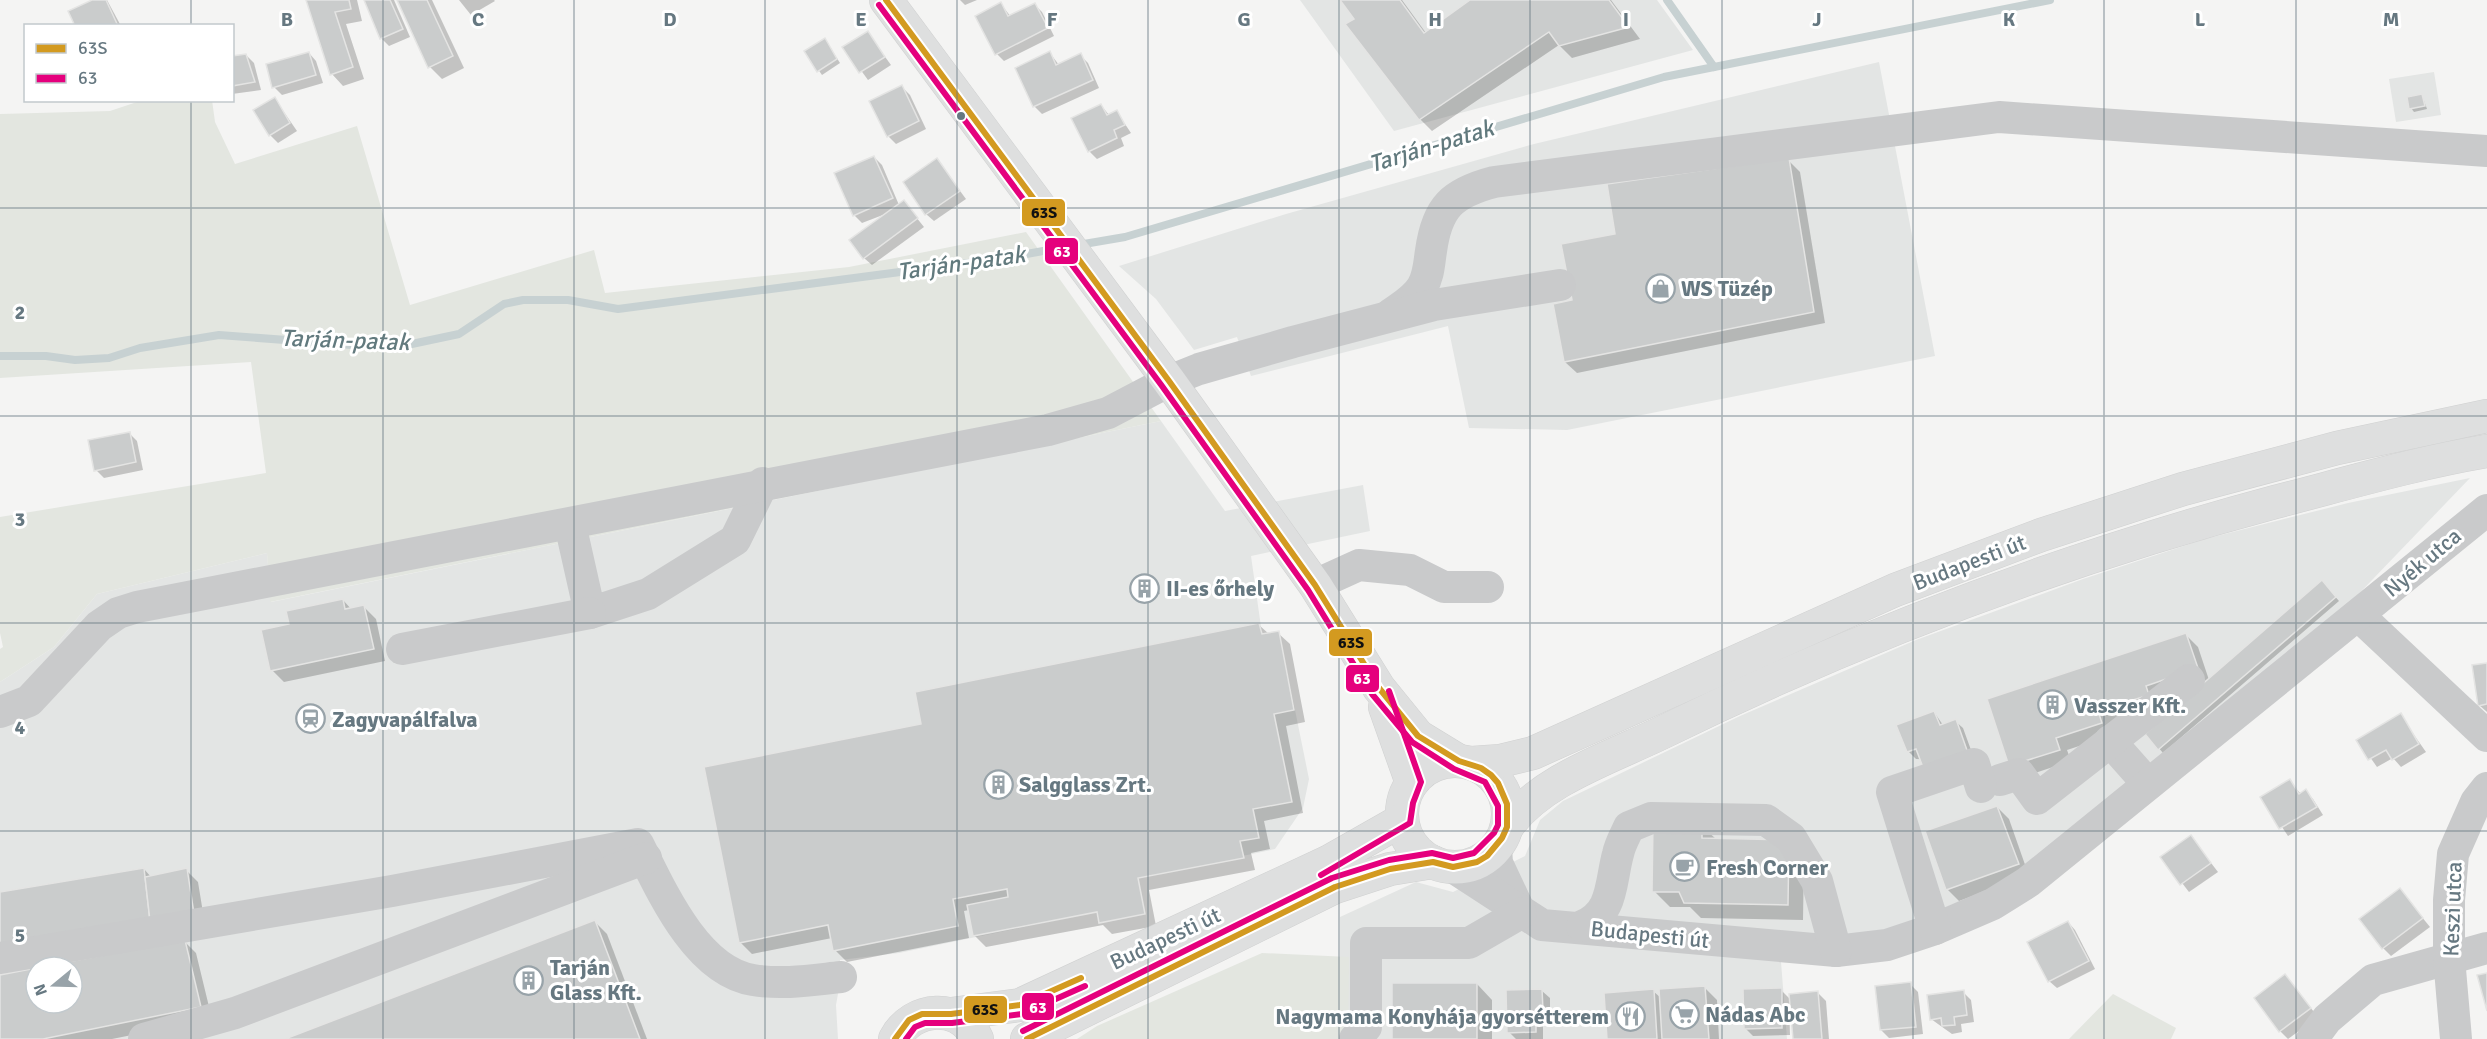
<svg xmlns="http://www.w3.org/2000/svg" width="2487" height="1039" font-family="Signika,sans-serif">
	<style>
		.built { fill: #e3e5e4; fill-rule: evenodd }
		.green { fill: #e3e6e0 }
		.shadow { fill: #0003 }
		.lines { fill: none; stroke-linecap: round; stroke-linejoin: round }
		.stream { stroke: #c7d1d2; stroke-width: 8 }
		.building { fill: #cacccc; stroke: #e4e4e3; stroke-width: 1.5 }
		.major-casing { stroke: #d0d1d1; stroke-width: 34 }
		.minor { stroke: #c9cacb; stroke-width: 32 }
		.major { stroke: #dedfdf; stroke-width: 33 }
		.bus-1-casing { stroke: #fff; stroke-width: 10 }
		.bus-2-casing { stroke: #fff; stroke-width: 10 }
		.bus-1 { stroke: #d39a20; stroke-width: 6 }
		.bus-2 { stroke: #e5007d; stroke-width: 6 }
		.grid { fill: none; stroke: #667881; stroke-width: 1.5; stroke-opacity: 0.55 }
		.bus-dot { fill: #667881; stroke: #fff; stroke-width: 2 }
		.labels { text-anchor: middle; stroke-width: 6; stroke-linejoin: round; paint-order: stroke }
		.poi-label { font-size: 22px; font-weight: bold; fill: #667881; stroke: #fff; text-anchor: start }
		.street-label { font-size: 22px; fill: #667881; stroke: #fff }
		.water-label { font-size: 24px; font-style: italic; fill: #627a7e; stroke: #fff }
		.grid-label { font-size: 20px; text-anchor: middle; font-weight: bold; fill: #667881; stroke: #fff; stroke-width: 6; stroke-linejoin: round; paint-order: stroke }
		.line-badge { stroke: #fff; stroke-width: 2 }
		.badge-label { font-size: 16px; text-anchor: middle; font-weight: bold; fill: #fff }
		.pale-badge-label { font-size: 16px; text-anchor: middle; font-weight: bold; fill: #111 }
	</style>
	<rect width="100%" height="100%" fill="#f4f4f3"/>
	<g class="built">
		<polygon points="1300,0 1657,0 1693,50 1394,131"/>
		<polygon points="1879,62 1935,356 1567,430 1469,428 1448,326 1251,376 1237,337 1194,350 1156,299 1119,266 1286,214 1534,144"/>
		<polygon points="2434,72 2441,115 2396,122 2389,79"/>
		<path d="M1161,421L1225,511L1363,485L1370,531L1251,556L1262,634L1279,631L1309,779L1303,808L1275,849L1138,878L1145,914L1099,923L1096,912L899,953L840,960L841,977L836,1005L838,1039H0V682L54,647L97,594L267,553L271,602ZM36,967H72V1003H36Z"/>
		<polygon points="2470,478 2349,604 2025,873 1879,936 1779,936 1787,1039 1348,1039 1340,957 1340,917 1416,882 1453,892 1525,856 1540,820 1563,801 1740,716 1916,640 2083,579 2205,539 2348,503"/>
	</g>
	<g class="green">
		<polygon points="212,100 215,122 235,164 357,126 410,305 594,250 605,293 849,267 1026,232 1161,421 270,602 267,553 97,594 54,647 0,682 0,649 3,647 0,633 0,517 266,473 251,362 0,378 0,114 110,111 140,101"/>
		<polygon points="1262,953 1349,957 1348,1039 1077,1039 1097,1026"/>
		<polygon points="2113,994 2176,1028 2171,1039 2069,1039"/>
	</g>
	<g class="shadow">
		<polygon points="95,0 107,0 121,26 76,26"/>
		<polygon points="308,0 357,0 362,21 346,24 364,79 343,86 332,74"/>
		<polygon points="365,0 394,0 410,37 389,46 381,38"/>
		<polygon points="398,0 432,0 464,68 442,79 430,67"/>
		<polygon points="459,0 494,0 495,1 471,15"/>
		<polygon points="960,0 977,0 965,5"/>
		<polygon points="1342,0 1402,0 1426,33 1472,0 1611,0 1640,39 1572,58 1559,45 1432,131 1420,119"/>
		<polygon points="1001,4 1011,17 1034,4 1042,12 1054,36 1004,61 997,54"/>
		<polygon points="867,32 891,65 868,80 844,47"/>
		<polygon points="828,44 840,63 822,75 806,52"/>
		<polygon points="309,53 316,61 323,83 282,95 274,87"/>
		<polygon points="1050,53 1059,65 1080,55 1088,63 1099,88 1042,114 1034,106"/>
		<polygon points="246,55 254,63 261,90 232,94 232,57"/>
		<polygon points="902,87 910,95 926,129 896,144 888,136"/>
		<polygon points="2422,95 2427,109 2414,112 2411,108"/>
		<polygon points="275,99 297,131 278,143 270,135"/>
		<polygon points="1101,105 1109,115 1117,112 1131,133 1121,138 1124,146 1097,159 1090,152 1073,119"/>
		<polygon points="874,157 882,165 899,205 904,202 924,227 872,265 864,258 888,213 862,223 854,215"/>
		<polygon points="937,160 966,199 934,221 926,214"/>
		<polygon points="1788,160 1800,172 1825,323 1577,373 1565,362 1574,301 1617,235"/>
		<polygon points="129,433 137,441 143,470 104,478 96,470"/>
		<polygon points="1155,582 1160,594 1140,598 1137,595"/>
		<polygon points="2326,586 2339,601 2163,753 2147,734 2209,680 2157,697 2113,735 2067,750 2071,761 2023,777 2011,766 2186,635 2198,647 2209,680"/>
		<polygon points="343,600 352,610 364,607 376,619 385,661 284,682 272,670 290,625"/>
		<polygon points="1259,625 1269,634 1278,633 1290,644 1305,722 1286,726 1303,813 1264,821 1270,849 1251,853 1255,870 1149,890 1156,926 1112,934 1103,925 986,947 974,935 969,910 964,911 969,938 847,962 835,950 832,938 752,954 740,942 923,725"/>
		<polygon points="2487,665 2487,712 2479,705"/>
		<polygon points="1934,712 1943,725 1955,721 1963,728 1975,761 1916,759 1908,751"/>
		<polygon points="2400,715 2426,752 2401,767 2393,758 2377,767 2358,740"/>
		<polygon points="2289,781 2301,794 2305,791 2313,799 2323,815 2288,836 2262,797"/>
		<polygon points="1997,807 2009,819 2029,876 1959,901 1947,889"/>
		<polygon points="1701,825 1717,840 1804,857 1803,920 1701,918 1690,907 1670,907 1654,891"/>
		<polygon points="2191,837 2218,872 2189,892 2162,857"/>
		<polygon points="144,869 151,877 186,870 198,882 205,925 0,894"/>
		<polygon points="2400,890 2430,927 2391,956 2383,948"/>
		<polygon points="595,922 607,934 647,1039 290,1039"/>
		<polygon points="2068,922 2075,930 2095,969 2057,988 2049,981"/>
		<polygon points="184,941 196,953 212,1019 112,1039 0,1039 0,976 36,969 36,1003 72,1003 72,967 48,967"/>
		<polygon points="2285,976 2318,1017 2288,1039 2280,1031"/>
		<polygon points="1477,984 1492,1000 1492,1039 1394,1039"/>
		<polygon points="1910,984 1918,992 1923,1034 1889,1038 1881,1030"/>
		<polygon points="1705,988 1717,1000 1719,1039 1608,1039 1653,991 1661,998"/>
		<polygon points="1781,990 1791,1000 1818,993 1826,1001 1829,1039 1795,1039 1791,1003 1789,1003 1790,1035 1753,1036 1745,1028"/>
		<polygon points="1542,991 1550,998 1550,1018 1543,1018 1543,1039 1516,1039 1509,1032"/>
		<polygon points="1963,992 1971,1000 1974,1022 1961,1024 1962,1032 1952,1034 1931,1019"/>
	</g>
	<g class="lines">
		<g class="stream">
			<polyline points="1667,0 1714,67"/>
			<polyline points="1078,245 1125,237 1664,77 2050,0"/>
			<polyline points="0,356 46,356 75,360 109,358 140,348 219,335 379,347 407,345 459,334 504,304 523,300 568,300 618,309 999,259 1060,248"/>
		</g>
	</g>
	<g class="building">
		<polygon points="92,0 106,0 118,26 75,26 68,11"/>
		<polygon points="306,0 349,0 351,9 335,12 353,67 330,75"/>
		<polygon points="364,0 390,0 403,29 380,39"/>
		<polygon points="397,0 427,0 453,56 428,68"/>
		<polygon points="1340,0 1400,0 1424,33 1470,0 1609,0 1629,27 1559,46 1549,32 1419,120 1345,24 1354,19"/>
		<polygon points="1001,2 1008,16 1035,3 1048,28 995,55 975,16"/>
		<polygon points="868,31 885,57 859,73 842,47"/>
		<polygon points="825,38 837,59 817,72 804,51"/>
		<polygon points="1050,51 1056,65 1081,53 1093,80 1033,107 1015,68"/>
		<polygon points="309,52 316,75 272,88 266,64"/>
		<polygon points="246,54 255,82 232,86 232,56"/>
		<polygon points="902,85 919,121 887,137 869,101"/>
		<polygon points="2422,94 2425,106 2409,109 2407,97"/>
		<polygon points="275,97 290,123 269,136 253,110"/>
		<polygon points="1101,104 1107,115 1117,110 1125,125 1114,130 1117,138 1088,152 1071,118"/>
		<polygon points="874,156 893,198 853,216 834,173"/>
		<polygon points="937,158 960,191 925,215 903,182"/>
		<polygon points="1789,158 1814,312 1564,362 1553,304 1572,300 1561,244 1615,234 1607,184"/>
		<polygon points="904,200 918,218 863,259 849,240"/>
		<polygon points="130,432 136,462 94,471 88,440"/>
		<polygon points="1156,580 1158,591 1135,596 1133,585"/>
		<polygon points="2322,580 2336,597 2158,750 2145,734"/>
		<polygon points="343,599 345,609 364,605 374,649 270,671 261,630 289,624 286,611"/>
		<polygon points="1259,623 1262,634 1279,631 1294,710 1274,714 1292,802 1253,809 1259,838 1240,841 1244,858 1138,878 1145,914 1099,923 1097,912 973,936 967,905 1008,897 1007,889 953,899 958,926 833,951 828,925 739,943 704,767 921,724 915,692"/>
		<polygon points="2186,633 2198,668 2146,686 2149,695 2098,711 2102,723 2056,738 2060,750 2009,766 1987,699"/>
		<polygon points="2487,663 2487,704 2478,706 2472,665"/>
		<polygon points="1934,711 1940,725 1956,719 1968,753 1924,770 1916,749 1907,752 1896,725"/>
		<polygon points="2401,713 2419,744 2392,760 2386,750 2368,760 2356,740"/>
		<polygon points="2290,779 2299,794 2306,789 2317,807 2279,829 2260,797"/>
		<polygon points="1997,806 2019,864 1946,890 1925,831"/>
		<polygon points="1653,822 1702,823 1702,838 1789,840 1788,905 1684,903 1679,892 1652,892"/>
		<polygon points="2191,835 2211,863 2180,885 2160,857"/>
		<polygon points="144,868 150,921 0,946 0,892"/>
		<polygon points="187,868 194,914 150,921 145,877"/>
		<polygon points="2400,888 2423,918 2382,949 2359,919"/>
		<polygon points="595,920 640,1039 285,1039"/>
		<polygon points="2068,921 2089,961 2048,982 2027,942"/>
		<polygon points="185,940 201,1007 43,1039 0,1039 0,975 36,968 36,1003 72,1003 72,967 40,967"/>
		<polygon points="2487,973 2487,1011 2477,975"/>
		<polygon points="2285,974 2311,1008 2279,1032 2254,998"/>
		<polygon points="1911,982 1916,1027 1880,1030 1875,986"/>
		<rect x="1392" y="983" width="85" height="56"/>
		<polygon points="1705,986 1709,1039 1662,1039 1659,989"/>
		<polygon points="1782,988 1782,1028 1744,1029 1743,989"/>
		<polygon points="1542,989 1543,1010 1536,1010 1536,1032 1507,1033 1506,990"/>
		<polygon points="1654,989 1657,1039 1607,1039 1604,993"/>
		<polygon points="1964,990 1967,1015 1954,1017 1955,1025 1942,1026 1941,1018 1930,1020 1927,995"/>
		<polygon points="1818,991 1822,1039 1793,1039 1789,994"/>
	</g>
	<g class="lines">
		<defs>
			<g id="major">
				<polyline points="886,0 1169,381 1315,585 1379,688 1418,736 1459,761"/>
				<polyline points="1385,707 1412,783"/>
				<circle cx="1455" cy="814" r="53"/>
				<polyline points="1471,763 1500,761 1533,753 1895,590 2041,535 2183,489 2337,448 2487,416"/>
				<path d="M1507,827C1539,781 1609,758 1659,734C1856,637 2062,559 2275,502C2345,484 2416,463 2487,451"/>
				<polyline points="951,1014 1020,1005 1328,862 1402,820"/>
				<path d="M895,1039C912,1006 961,1002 977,1039"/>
				<polyline points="1027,1039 1335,887 1390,869 1433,862"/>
			</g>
		</defs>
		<use href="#major" class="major-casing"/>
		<g class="minor">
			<path d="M1391,314C1402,306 1415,299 1422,287C1429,276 1429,263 1431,251C1437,207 1452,193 1494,182L1999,117L2487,151"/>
			<polyline points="570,524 590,613 648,594 735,540 763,483"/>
			<polyline points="1315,585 1359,565 1410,570 1444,587 1488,587"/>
			<polyline points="2358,615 2487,736"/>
			<polyline points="402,649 590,613"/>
			<polyline points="0,712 29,701 99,626 118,613 137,607 1048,430 1108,413 1169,381 1199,369 1293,342 1434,305 1560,285"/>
			<polyline points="2110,741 2148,784"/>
			<polyline points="2000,780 2019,774 2037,799 2189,680"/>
			<polyline points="1496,848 1497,863 1520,912"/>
			<polyline points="1453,867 1542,925 1836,951 1887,945 1935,929 1993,904 2028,882 2487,510"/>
			<path d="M1582,926C1614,913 1610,883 1618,854C1620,844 1625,836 1629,827L1651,818L1766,820L1791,838L1817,881L1836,951"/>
			<polyline points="1935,929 1892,792 1974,764 1981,787"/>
			<path d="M0,958L392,891L638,844C661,890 696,971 753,980C782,985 812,980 841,977"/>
			<polyline points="144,1039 235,1013 646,858"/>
			<polyline points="1355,1039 1366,1027 1366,943 1469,943 1521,913"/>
			<polyline points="2312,1039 2327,1019 2373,980 2487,948"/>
			<polyline points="2456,1039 2449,958 2449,900 2453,854 2476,802 2487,788"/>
		</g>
		<use href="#major" class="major"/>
		<defs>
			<g id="bus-1">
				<polyline points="886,0 1169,381 1315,585 1379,688 1418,736 1459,761 1481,768 1491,775 1498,783 1507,804 1507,827 1502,838 1487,856 1477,862 1453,867 1433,862 1390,869 1335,887 1027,1039"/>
				<polyline points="895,1039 909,1020 922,1014 951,1014 1020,1005 1081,978"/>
			</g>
			<g id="bus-2">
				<polyline points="879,5 1162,386 1308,590 1372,694 1412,742 1454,769 1485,782 1498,806 1498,825 1494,833 1474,853 1453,858 1432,853 1389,860 1332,878 1023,1031"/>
				<polyline points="1321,875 1410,823 1413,803 1421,782 1389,691"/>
				<polyline points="906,1039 915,1027 925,1023 952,1023 1022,1014 1085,986"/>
			</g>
		</defs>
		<use href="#bus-1" class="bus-1-casing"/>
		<use href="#bus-2" class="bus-2-casing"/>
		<use href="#bus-1" class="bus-1"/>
		<use href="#bus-2" class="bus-2"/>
	</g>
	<path class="grid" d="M191,0V26M383,0V1039M574,0V1039M765,0V1039M957,0V1039M1148,0V1039M1339,0V1039M1530,0V1039M1722,0V1039M1913,0V1039M2104,0V1039M2296,0V1039M191,100V1039M0,208H2487M0,416H2487M0,623H2487M0,831H2487"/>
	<defs>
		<symbol id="shop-ring" viewBox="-11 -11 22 22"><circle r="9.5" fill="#fff" stroke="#98a3a9" stroke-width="1.5"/><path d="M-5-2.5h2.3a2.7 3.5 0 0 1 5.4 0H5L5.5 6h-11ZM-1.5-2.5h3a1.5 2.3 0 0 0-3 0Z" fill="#98a3a9"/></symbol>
		<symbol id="building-ring" viewBox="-11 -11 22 22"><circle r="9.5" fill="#fff" stroke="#98a3a9" stroke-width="1.5"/><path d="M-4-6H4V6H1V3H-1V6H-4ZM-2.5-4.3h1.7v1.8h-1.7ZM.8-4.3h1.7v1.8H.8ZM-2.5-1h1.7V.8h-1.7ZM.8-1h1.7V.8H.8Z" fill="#98a3a9"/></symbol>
		<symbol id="station-ring" viewBox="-11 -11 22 22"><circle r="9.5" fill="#fff" stroke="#98a3a9" stroke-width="1.5"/><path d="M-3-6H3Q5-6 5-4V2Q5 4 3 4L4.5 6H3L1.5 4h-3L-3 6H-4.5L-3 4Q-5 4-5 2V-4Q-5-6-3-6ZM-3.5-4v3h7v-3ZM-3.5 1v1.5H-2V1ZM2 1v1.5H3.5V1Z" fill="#98a3a9"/></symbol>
		<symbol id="cafe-ring" viewBox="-11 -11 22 22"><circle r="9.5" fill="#fff" stroke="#98a3a9" stroke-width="1.5"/><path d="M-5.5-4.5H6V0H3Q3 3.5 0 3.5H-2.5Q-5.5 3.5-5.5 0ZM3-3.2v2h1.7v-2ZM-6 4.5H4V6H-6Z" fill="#98a3a9"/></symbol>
		<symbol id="supermarket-ring" viewBox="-11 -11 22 22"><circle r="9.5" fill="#fff" stroke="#98a3a9" stroke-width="1.5"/><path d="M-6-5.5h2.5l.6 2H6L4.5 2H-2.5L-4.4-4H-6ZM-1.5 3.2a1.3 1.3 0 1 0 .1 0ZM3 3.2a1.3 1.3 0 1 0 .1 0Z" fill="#98a3a9"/></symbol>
		<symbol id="restaurant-ring" viewBox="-11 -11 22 22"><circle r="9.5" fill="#fff" stroke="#98a3a9" stroke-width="1.5"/><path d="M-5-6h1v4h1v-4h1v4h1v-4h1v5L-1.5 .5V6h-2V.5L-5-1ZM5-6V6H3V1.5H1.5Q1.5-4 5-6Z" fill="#98a3a9"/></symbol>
	</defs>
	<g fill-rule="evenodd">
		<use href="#shop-ring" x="1644" y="272" width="33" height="33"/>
		<use href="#building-ring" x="1128" y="572" width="33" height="33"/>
		<use href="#building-ring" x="2036" y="688" width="33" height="33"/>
		<use href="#station-ring" x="294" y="702" width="33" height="33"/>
		<use href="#building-ring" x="982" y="768" width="33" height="33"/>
		<use href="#cafe-ring" x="1668" y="850" width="33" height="33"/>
		<use href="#building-ring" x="512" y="964" width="33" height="33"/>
		<use href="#supermarket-ring" x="1668" y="998" width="33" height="33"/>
		<use href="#restaurant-ring" x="1614" y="1000" width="33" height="33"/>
	</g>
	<circle class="bus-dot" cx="961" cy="116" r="5"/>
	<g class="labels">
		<g class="poi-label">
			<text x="1681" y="296">WS Tüzép</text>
			<text x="1166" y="596">II-es őrhely</text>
			<text x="2074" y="713">Vasszer Kft.</text>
			<text x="332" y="727">Zagyvapálfalva</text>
			<text x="1019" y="792">Salgglass Zrt.</text>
			<text x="1706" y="875">Fresh Corner</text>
			<text x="550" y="975">Tarján<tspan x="550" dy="25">Glass Kft.</tspan></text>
			<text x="1705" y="1022">Nádas Abc</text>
			<text x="1609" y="1024" text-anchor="end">Nagymama Konyhája gyorsétterem</text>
		</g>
		<g class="street-label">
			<text transform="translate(1969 562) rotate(-21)" y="8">Budapesti út</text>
			<text transform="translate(2422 562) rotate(-40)" y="8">Nyék utca</text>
			<text transform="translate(2452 909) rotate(-88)" y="8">Keszi utca</text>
			<text transform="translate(1650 934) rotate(6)" y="8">Budapesti út</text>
			<text transform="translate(1165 938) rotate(-25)" y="8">Budapesti út</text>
		</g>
		<g class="water-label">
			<text transform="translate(1431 146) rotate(-17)" y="8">Tarján-patak</text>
			<text transform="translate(961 263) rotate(-8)" y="8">Tarján-patak</text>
			<text transform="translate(345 340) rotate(2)" y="8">Tarján-patak</text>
		</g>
	</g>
	<g class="grid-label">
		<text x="287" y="26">B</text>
		<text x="478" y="26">C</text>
		<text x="670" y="26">D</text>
		<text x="861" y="26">E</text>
		<text x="1052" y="26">F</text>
		<text x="1244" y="26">G</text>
		<text x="1435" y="26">H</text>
		<text x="1626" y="26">I</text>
		<text x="1817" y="26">J</text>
		<text x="2009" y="26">K</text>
		<text x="2200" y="26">L</text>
		<text x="2391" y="26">M</text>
		<text x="20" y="319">2</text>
		<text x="20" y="526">3</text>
		<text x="20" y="734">4</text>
		<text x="20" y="942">5</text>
	</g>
	<g class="line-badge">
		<rect x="1021" y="198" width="45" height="29" rx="6" fill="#d39a20"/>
		<rect x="1044" y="237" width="35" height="28" rx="6" fill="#e5007d"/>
		<rect x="1328" y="628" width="45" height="29" rx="6" fill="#d39a20"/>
		<rect x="1345" y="664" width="35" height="29" rx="6" fill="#e5007d"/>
		<rect x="1021" y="992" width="34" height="29" rx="6" fill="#e5007d"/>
		<rect x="963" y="995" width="45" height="29" rx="6" fill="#d39a20"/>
	</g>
	<g class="badge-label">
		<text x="1062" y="257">63</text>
		<text x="1362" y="684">63</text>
		<text x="1038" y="1013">63</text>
	</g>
	<g class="pale-badge-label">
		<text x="1044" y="218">63S</text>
		<text x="1351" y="648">63S</text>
		<text x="985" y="1015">63S</text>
	</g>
	<rect x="24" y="24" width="210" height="78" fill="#ffffff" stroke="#c2c9cd" stroke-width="1.5"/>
	<rect x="36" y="44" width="30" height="9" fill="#d39a20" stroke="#c2c9cd" stroke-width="1.5"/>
	<text x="78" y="54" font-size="18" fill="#667881">63S</text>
	<rect x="36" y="74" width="30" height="9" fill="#e5007d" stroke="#c2c9cd" stroke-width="1.5"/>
	<text x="78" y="84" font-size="18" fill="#667881">63</text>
	<g transform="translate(54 985) rotate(251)"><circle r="28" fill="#ffffff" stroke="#c2c9cd" stroke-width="1.5"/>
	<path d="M0-4.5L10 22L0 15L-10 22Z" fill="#98a3a9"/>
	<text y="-9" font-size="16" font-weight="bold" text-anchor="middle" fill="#667881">N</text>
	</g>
</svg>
